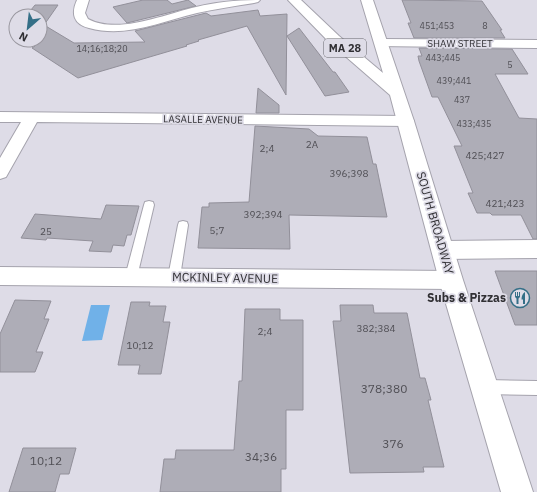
<svg xmlns="http://www.w3.org/2000/svg" width="537" height="492" font-family="'IBM Plex Sans',sans-serif">
	<style>
		.water { fill: #70b1e8 }
		.building { fill: #aeadb7; stroke: #92909a }
		.lines { fill: none; stroke-linecap: round; stroke-linejoin: round }
		.lane-casing { stroke: #a5a3ad; stroke-width: 2 }
		.street-casing { stroke: #a5a3ad; stroke-width: 2 }
		.secondary-casing { stroke: #a5a3ad; stroke-width: 2 }
		.primary-casing { stroke: #a5a3ad; stroke-width: 2 }
		.lane { fill: #fff; fill-rule: evenodd }
		.street { fill: #fff; fill-rule: evenodd }
		.secondary { fill: #fff; fill-rule: evenodd }
		.primary { fill: #fff; fill-rule: evenodd }
		.labels { text-anchor: middle; stroke-width: 3.5; stroke-linejoin: round; paint-order: stroke }
		.far-number-label { font-size: 9px; fill: #504f55 }
		.far-street-label { font-size: 10px; fill: #313034; stroke: #dedce7 }
		.number-label { font-size: 10px; fill: #504f55 }
		.shield { fill: #dedce7; stroke: #65646a; stroke-width: 1 }
		.shield-label { font-size: 11px; font-weight: bold; fill: #313034 }
		.street-label { font-size: 12px; fill: #313034; stroke: #dedce7 }
		.poi-label { font-size: 12px; font-weight: bold; fill: #313034; stroke: #dedce7; text-anchor: end }
		.near-number-label { font-size: 12px; fill: #504f55 }
	</style>
	<rect width="100%" height="100%" fill="#dedce7"/>
	<polygon class="water" points="91,305 110,305 102,340 82,341"/>
	<g class="building">
		<polygon points="143,0 167,0 172,4 188,0 196,6 127,23 113,7"/>
		<polygon points="402,0 482,1 502,30 500,30 505,38 414,38 408,23 411,23"/>
		<polygon points="35,5 58,5 44,25 74,43 145,42 135,31 206,13 211,16 258,10 260,16 287,14 286,95 247,26 198,40 199,41 186,45 187,46 78,78 32,48 35,46 28,42 30,40 40,40 40,16 26,16"/>
		<polygon points="299,28 333,72 335,72 349,92 325,96 287,36"/>
		<polygon points="419,48 512,49 528,74 495,74 519,118 537,119 537,239 533,239 521,215 492,215 490,213 477,213 468,193 473,193 454,146 462,146 438,97 432,97 419,61 418,56 422,56"/>
		<polygon points="258,88 279,105 279,113 256,113"/>
		<polygon points="255,126 309,129 318,136 367,137 373,164 376,164 387,217 289,215 290,249 198,248 202,207 209,207 209,203 249,202"/>
		<polygon points="106,205 139,206 131,235 127,235 124,246 113,245 111,252 89,251 93,241 47,238 46,240 21,238 35,214 101,219"/>
		<polygon points="495,271 537,271 537,325 515,325"/>
		<polygon points="15,300 51,301 44,319 49,319 36,352 43,352 35,372 0,372 0,334"/>
		<polygon points="131,302 150,302 149,306 166,306 163,322 170,322 161,374 138,374 140,365 118,365"/>
		<polygon points="340,305 373,305 374,313 407,313 420,378 425,378 431,400 428,400 444,467 423,467 424,472 350,473 333,321 341,321"/>
		<polygon points="245,309 280,309 280,320 303,320 303,410 286,410 286,469 281,469 281,492 160,492 164,459 175,459 176,450 234,450 239,381 242,381"/>
		<polygon points="23,448 76,448 69,474 60,474 55,492 9,492"/>
	</g>
	<g class="lines">
		<defs>
			<g id="lane">
				<polygon points="149,201 153,202 154,205 137,277 135,280 131,282 127,280 125,277 144,205 145,202"/>
				<polygon points="183,221 187,222 188,225 180,277 178,280 174,282 170,280 168,277 178,225 179,222"/>
				<polygon points="486,380 537,381 537,395 486,394 481,392 479,387 481,382"/>
			</g>
			<g id="street">
				<path d="M77,0H89L85,13L88,19C118,35 165,14 196,7C217,2 238,0 260,0L258,2L254,3C235,6 215,9 197,13C160,22 126,38 89,28C73,24 71,13 77,0Z"/>
				<polygon points="382,39 537,40 537,48 377,46 375,43 377,40"/>
				<polygon points="0,112 406,116 412,118 414,121 412,124 406,126 37,122 6,177 0,179 0,158 21,122 0,122"/>
				<polygon points="0,267 451,271 459,273 462,280 459,287 451,289 0,285"/>
			</g>
			<polygon id="secondary" points="537,240 537,258 443,259 435,256 432,250 435,244 443,241"/>
			<polygon id="primary" points="288,0 301,0 339,36 383,73 361,0 373,0 414,121 463,280 533,492 501,492 439,280 390,95 329,42"/>
		</defs>
		<use href="#lane" class="lane-casing"/>
		<use href="#street" class="street-casing"/>
		<use href="#secondary" class="secondary-casing"/>
		<use href="#primary" class="primary-casing"/>
		<use href="#lane" class="lane"/>
		<use href="#street" class="street"/>
		<use href="#secondary" class="secondary"/>
		<use href="#primary" class="primary"/>
	</g>
	<defs>
		<symbol id="restaurant-ring" viewBox="-11 -11 22 22"><circle r="9.5" fill="#dedce7" stroke="#346f87" stroke-width="1.5"/><path d="M-5-6h1v4h1v-4h1v4h1v-4h1v5L-1.5 .5V6h-2V.5L-5-1ZM5-6V6H3V1.5H1.5Q1.5-4 5-6Z" fill="#346f87"/></symbol>
	</defs>
	<g fill-rule="evenodd">
		<use href="#restaurant-ring" x="509" y="287" width="22" height="22"/>
	</g>
	<g class="labels">
		<g class="far-number-label">
			<text x="437" y="29">451;453</text>
			<text x="485" y="29">8</text>
			<text x="102" y="52">14;16;18;20</text>
			<text x="443" y="61">443;445</text>
			<text x="510" y="68">5</text>
			<text x="454" y="84">439;441</text>
			<text x="462" y="103">437</text>
			<text x="474" y="127">433;435</text>
		</g>
		<g class="far-street-label">
			<text x="460" y="47">SHAW STREET</text>
			<text transform="translate(203 119) rotate(1)" y="4">LASALLE AVENUE</text>
		</g>
		<g class="number-label">
			<text x="312" y="148">2A</text>
			<text x="267" y="152">2;4</text>
			<text x="485" y="159">425;427</text>
			<text x="349" y="177">396;398</text>
			<text x="505" y="207">421;423</text>
			<text x="263" y="218">392;394</text>
			<text x="217" y="234">5;7</text>
			<text x="46" y="235">25</text>
			<text x="376" y="332">382;384</text>
			<text x="265" y="335">2;4</text>
			<text x="140" y="349">10;12</text>
		</g>
		<rect class="shield" x="324" y="39" width="42" height="18" rx="3"/>
		<g class="shield-label">
			<text x="345" y="52">MA 28</text>
		</g>
		<g class="street-label">
			<text transform="translate(435 223) rotate(74)" y="4">SOUTH BROADWAY</text>
			<text transform="translate(225 278) rotate(1)" y="4">MCKINLEY AVENUE</text>
		</g>
		<g class="poi-label">
			<text x="506" y="302">Subs &amp; Pizzas</text>
		</g>
		<g class="near-number-label">
			<text x="384" y="393">378;380</text>
			<text x="393" y="448">376</text>
			<text x="261" y="461">34;36</text>
			<text x="46" y="465">10;12</text>
		</g>
	</g>
	<g transform="translate(28 28) rotate(208)"><circle r="19" fill="#dedce7" stroke="#99979f"/>
	<path d="M0-3L7 15L0 10L-7 15Z" fill="#346f87"/>
	<text y="-6" font-size="11" font-weight="bold" text-anchor="middle" fill="#313034">N</text>
	</g>
</svg>
